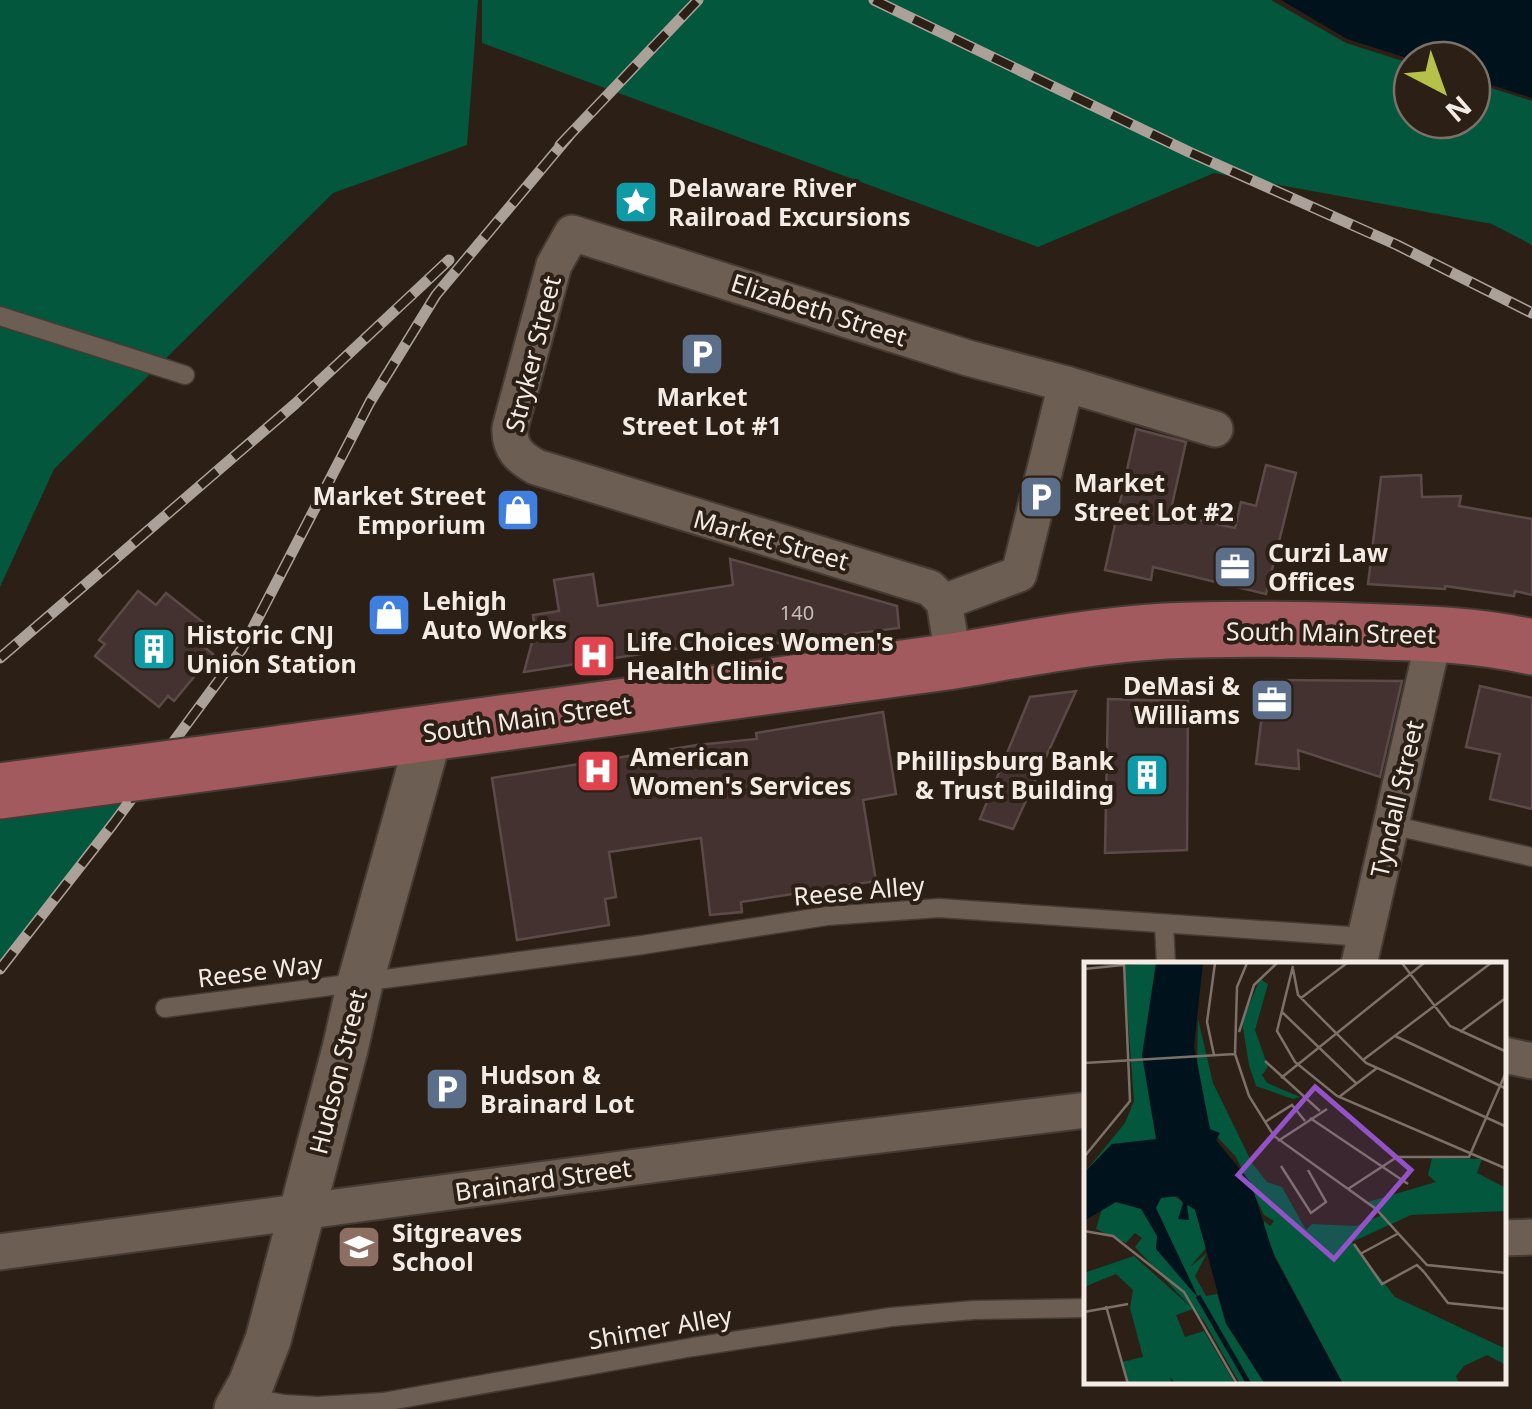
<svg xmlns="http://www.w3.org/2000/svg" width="1532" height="1409" font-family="'Noto Sans',sans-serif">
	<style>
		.green { fill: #03573d }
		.water { fill: #00121b }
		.building { fill: #433230; stroke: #5c4a48; stroke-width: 2.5 }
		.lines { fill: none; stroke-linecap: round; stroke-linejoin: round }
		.service-casing { stroke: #453b35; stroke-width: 21 }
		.minor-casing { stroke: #453b35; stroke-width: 39 }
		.tertiary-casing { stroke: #453b35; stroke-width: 49 }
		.primary-casing { stroke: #453b35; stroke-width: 59 }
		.service { stroke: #6c5e52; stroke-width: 18 }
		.minor { stroke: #6c5e52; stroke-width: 35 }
		.tertiary { stroke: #6c5e52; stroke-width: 45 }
		.primary { stroke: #a35a5f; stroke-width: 55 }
		.rail-casing { stroke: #aba199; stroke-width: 11 }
		.rail { stroke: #2c2016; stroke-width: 8; stroke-dasharray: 22; stroke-linecap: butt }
		.primary-bridge-casing { stroke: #453b35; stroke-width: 59; stroke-linecap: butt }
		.primary-bridge { stroke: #a35a5f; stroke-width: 55 }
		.labels { text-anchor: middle; stroke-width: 8; stroke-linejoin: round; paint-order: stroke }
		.number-label { font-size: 20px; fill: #c8bdb8 }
		.poi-label { font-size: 25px; font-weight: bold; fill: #f4ebe5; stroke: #2c2016; text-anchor: start }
		.street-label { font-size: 25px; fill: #f4ebe5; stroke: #2c2016 }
		.inset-river { fill: none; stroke: #00121b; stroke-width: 5 }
		.inset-road { fill: none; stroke: #7c7169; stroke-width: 2.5 }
		.view { fill: #9352c7; fill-opacity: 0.15; stroke: #9352c7; stroke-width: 5 }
		.inset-edge { fill: none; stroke: #f4ebe5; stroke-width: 5 }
	</style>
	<rect width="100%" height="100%" fill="#2c2016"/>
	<g class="green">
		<polygon points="0,0 478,0 467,145 333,193 54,469 0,587"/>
		<polygon points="482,0 1271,0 1346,43 1412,64 1412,120 1472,120 1472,82 1532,101 1532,245 1492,224 1214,173 1038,247 482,43"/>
		<polygon points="141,783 0,964 0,787"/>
	</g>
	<polygon class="water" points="1281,0 1532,0 1532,98 1472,79 1472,60 1413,60 1347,39"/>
	<g class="building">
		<polygon points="1136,429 1186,442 1170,514 1235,528 1241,502 1256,506 1266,465 1296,473 1266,594 1153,567 1151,580 1105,570"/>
		<polygon points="1421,475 1422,497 1461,496 1459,506 1532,519 1532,595 1515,591 1514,596 1445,586 1445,589 1368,584 1381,477"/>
		<polygon points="730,559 897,606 899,628 740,648 739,639 524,672 535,631 533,615 559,611 554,580 593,574 598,606 733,585"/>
		<polygon points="138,591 156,605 166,593 205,624 194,639 213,654 174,701 168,696 159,707 95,656 105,644 99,640"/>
		<polygon points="1266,680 1402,681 1380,777 1298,750 1299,769 1256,764"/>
		<polygon points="1480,686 1532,698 1532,809 1490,799 1500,754 1466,747"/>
		<polygon points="1076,691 1013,829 980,819 1030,697"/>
		<polygon points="1108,699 1188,701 1187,850 1105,853"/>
		<polygon points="883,712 896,794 863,800 876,881 741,902 742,912 710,915 701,838 609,852 616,897 605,899 609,925 517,940 492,778 697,745 757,739 756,733"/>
	</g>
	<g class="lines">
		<defs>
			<g id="service">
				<polyline points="0,316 185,375"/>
				<polyline points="1391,825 1532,857"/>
				<polyline points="1164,924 1166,964"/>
				<polyline points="165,1008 642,945 827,916 939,908 1365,937"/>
				<polyline points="246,1397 284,1404 318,1406 383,1402 693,1347 891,1317 974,1310 1087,1308"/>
			</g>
			<g id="minor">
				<polyline points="944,602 1019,574 1066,384"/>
				<path d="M954,661L944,602L930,588L536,467C520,458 509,449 510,428L554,265L572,233L968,358L1066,384L1215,429"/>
				<polyline points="1359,964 1435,633"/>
				<polyline points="1504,1055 1532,1061"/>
				<polyline points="1504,1238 1532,1237"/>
				<polyline points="0,1252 815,1143 1087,1110"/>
			</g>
			<polyline id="tertiary" points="237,1409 251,1384 268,1340 345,1049 360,983 430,732"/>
			<g id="primary">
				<path d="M283,753L954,661C1024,649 1095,635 1166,631C1230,628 1294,629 1357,631C1416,633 1474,634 1532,647"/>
				<polyline points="0,791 127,774"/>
			</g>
		</defs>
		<use href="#service" class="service-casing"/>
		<use href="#minor" class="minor-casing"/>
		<use href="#tertiary" class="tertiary-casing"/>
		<use href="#primary" class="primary-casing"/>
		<use href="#service" class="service"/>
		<use href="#minor" class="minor"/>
		<use href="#tertiary" class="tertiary"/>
		<use href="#primary" class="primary"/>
		<defs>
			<g id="rail">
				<polyline points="874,0 1189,152 1397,245 1532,313"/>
				<polyline points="560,145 698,0"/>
				<polyline points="0,658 295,404 449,260"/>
				<polyline points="0,969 113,824 242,649 370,402 436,295 569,136"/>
			</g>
		</defs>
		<use href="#rail" class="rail-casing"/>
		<use href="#rail" class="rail"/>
		<defs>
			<polyline id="primary-bridge" points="127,774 283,753"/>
		</defs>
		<use href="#primary-bridge" class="primary-bridge-casing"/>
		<use href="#primary-bridge" class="primary-bridge"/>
	</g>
	<defs>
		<symbol id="sight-square" viewBox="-11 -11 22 22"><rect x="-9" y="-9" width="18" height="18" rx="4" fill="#0f9aa8" stroke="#2c2016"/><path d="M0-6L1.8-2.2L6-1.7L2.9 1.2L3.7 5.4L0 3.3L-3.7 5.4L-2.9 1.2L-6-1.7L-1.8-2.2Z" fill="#fff"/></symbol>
		<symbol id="parking-square" viewBox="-11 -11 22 22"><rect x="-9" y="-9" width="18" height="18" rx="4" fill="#5c6f8a" stroke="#2c2016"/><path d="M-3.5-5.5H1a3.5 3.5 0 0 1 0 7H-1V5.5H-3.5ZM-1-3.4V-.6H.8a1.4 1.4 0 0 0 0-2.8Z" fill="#fff"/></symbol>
		<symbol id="shop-square" viewBox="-11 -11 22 22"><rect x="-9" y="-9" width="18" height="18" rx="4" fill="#3f7fe0" stroke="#2c2016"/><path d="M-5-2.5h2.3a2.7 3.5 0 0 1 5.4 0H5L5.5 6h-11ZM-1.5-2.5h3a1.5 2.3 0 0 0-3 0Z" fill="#fff"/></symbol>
		<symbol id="office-square" viewBox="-11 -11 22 22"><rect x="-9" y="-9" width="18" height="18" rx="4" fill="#5c6f8a" stroke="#2c2016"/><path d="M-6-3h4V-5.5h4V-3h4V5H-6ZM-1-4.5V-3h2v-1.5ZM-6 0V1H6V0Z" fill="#fff"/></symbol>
		<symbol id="building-square" viewBox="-11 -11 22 22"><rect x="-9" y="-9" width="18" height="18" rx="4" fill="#0f9aa8" stroke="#2c2016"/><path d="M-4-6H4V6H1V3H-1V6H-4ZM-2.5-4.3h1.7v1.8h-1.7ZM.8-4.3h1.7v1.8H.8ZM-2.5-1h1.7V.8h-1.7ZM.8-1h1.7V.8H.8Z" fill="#fff"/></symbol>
		<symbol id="hospital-square" viewBox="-11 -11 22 22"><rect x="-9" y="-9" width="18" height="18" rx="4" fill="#e0444e" stroke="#2c2016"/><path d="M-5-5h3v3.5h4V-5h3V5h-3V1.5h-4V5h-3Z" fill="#fff"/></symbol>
		<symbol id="school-square" viewBox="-11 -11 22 22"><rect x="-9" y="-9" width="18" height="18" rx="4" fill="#8d6e63" stroke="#2c2016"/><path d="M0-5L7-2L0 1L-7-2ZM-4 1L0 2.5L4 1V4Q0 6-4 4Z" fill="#fff"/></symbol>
	</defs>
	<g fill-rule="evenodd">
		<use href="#sight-square" x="611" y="177" width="50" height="50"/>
		<use href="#parking-square" x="677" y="329" width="50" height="50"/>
		<use href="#parking-square" x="1016" y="472" width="50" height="50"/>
		<use href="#shop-square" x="493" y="485" width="50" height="50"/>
		<use href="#office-square" x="1210" y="542" width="50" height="50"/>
		<use href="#shop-square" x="364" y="590" width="50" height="50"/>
		<use href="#building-square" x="129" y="624" width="50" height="50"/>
		<use href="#hospital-square" x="569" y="631" width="50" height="50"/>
		<use href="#office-square" x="1247" y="675" width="50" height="50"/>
		<use href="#hospital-square" x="573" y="746" width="50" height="50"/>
		<use href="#building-square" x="1122" y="750" width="50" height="50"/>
		<use href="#parking-square" x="422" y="1064" width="50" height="50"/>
		<use href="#school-square" x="334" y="1222" width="50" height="50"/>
	</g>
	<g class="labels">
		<g class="number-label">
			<text x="797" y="620">140</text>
		</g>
		<g class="poi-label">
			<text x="668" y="197">Delaware River<tspan x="668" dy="29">Railroad Excursions</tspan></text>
			<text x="702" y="406" text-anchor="middle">Market<tspan x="702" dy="29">Street Lot #1</tspan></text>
			<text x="1074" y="492">Market<tspan x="1074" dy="29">Street Lot #2</tspan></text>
			<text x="486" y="505" text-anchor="end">Market Street<tspan x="486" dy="29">Emporium</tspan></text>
			<text x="1268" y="562">Curzi Law<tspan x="1268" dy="29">Offices</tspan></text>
			<text x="422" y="610">Lehigh<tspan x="422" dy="29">Auto Works</tspan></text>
			<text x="186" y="644">Historic CNJ<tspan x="186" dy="29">Union Station</tspan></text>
			<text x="626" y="651">Life Choices Women's<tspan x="626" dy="29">Health Clinic</tspan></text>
			<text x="1240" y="695" text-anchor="end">DeMasi &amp;<tspan x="1240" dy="29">Williams</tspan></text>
			<text x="630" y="766">American<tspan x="630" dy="29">Women's Services</tspan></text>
			<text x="1114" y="770" text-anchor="end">Phillipsburg Bank<tspan x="1114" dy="29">&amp; Trust Building</tspan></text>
			<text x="480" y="1084">Hudson &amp;<tspan x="480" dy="29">Brainard Lot</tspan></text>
			<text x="392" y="1242">Sitgreaves<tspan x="392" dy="29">School</tspan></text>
		</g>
		<g class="street-label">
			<text transform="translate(819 310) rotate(18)" y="9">Elizabeth Street</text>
			<text transform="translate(533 354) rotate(-76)" y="9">Stryker Street</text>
			<text transform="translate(771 540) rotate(16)" y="9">Market Street</text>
			<text transform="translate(1331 633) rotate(1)" y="9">South Main Street</text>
			<text transform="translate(527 719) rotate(-8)" y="9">South Main Street</text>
			<text transform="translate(1397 799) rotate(-77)" y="9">Tyndall Street</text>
			<text transform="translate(859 891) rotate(-5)" y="9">Reese Alley</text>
			<text transform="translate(260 971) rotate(-7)" y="9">Reese Way</text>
			<text transform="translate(338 1072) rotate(-76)" y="9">Hudson Street</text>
			<text transform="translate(543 1180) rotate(-8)" y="9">Brainard Street</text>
			<text transform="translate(660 1328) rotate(-10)" y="9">Shimer Alley</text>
		</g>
	</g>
	<g transform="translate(1084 962)">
		<rect width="422" height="422" fill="#2c2016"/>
		<path d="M75,1L60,104L76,178L72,184L28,182L0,211L41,161L50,139L40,3ZM176,17L184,22L171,68L184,105L178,113L183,121L216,135L209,137L172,124L165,103L158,60ZM114,57L129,121L168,201L183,220L198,225L222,268L228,262L272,264L298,253L284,240L352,220L344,213L348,196L398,197L393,211L422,226V249L327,253L268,280L311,335L422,387V403L403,393L380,404L372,414L375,422H259L190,292L180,266V259L186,264L190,259L180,253L152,195L126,167L113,112ZM87,232L111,248L122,286L106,305L123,291L111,314L122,334L133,332L142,362L181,422H156L120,359L51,285L58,276L51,271L42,281L12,267L18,246L31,240L52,244ZM50,294L109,347L92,353L101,375L120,369L151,422H92L86,415L87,422H44L38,400L59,395L46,346L49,328L32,312L0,325V311Z" fill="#03573d"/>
		<path d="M72,1H119L110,84L126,167L136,171L132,178L167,221L190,294L259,422H181L142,361L111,247L103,243L105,258L94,257L99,241L94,234L77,236L72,246L115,337L72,287L73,274L57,247L32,240L0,259V211L28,182L72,177L58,93Z" fill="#00121b"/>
		<path class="inset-river" d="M114,334L165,422"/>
		<path class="inset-road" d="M163,1L153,25L151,92L165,134L190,174L292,247L343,303L423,311M318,1L366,64L423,90M209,4L193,69L211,100L253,134L423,207M0,7L39,3M209,7L214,33L282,101L423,165M217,36L263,1M198,50L273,122M155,70L170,23L193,1M376,70L423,35M311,74L423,127M130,93L123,60L131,1M279,98L407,1M181,99L236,149M0,101L151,92M197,116L340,1M255,135L293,106M226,156L324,222M181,160L208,143L221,159M194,179L243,147M0,195L46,139L40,1M197,204L227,251L242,240L224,208M264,227L313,195H385L423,108M0,269L29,274L100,330L153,422M270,282L298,322L333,303L340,310M276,292L315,271M340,310L364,341L423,347M22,344L44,422M0,350L44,342"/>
		<path class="view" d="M231,125L327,208L250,297L154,213Z"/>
		<rect width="422" height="422" class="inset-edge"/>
	</g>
	<g transform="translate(1442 90) rotate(139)"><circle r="48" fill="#2c2016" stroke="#7c7169" stroke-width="2.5"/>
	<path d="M0-8L18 38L0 25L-18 38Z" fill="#b6c149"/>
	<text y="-15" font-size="28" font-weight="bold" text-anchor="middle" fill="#f4ebe5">N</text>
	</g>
</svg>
